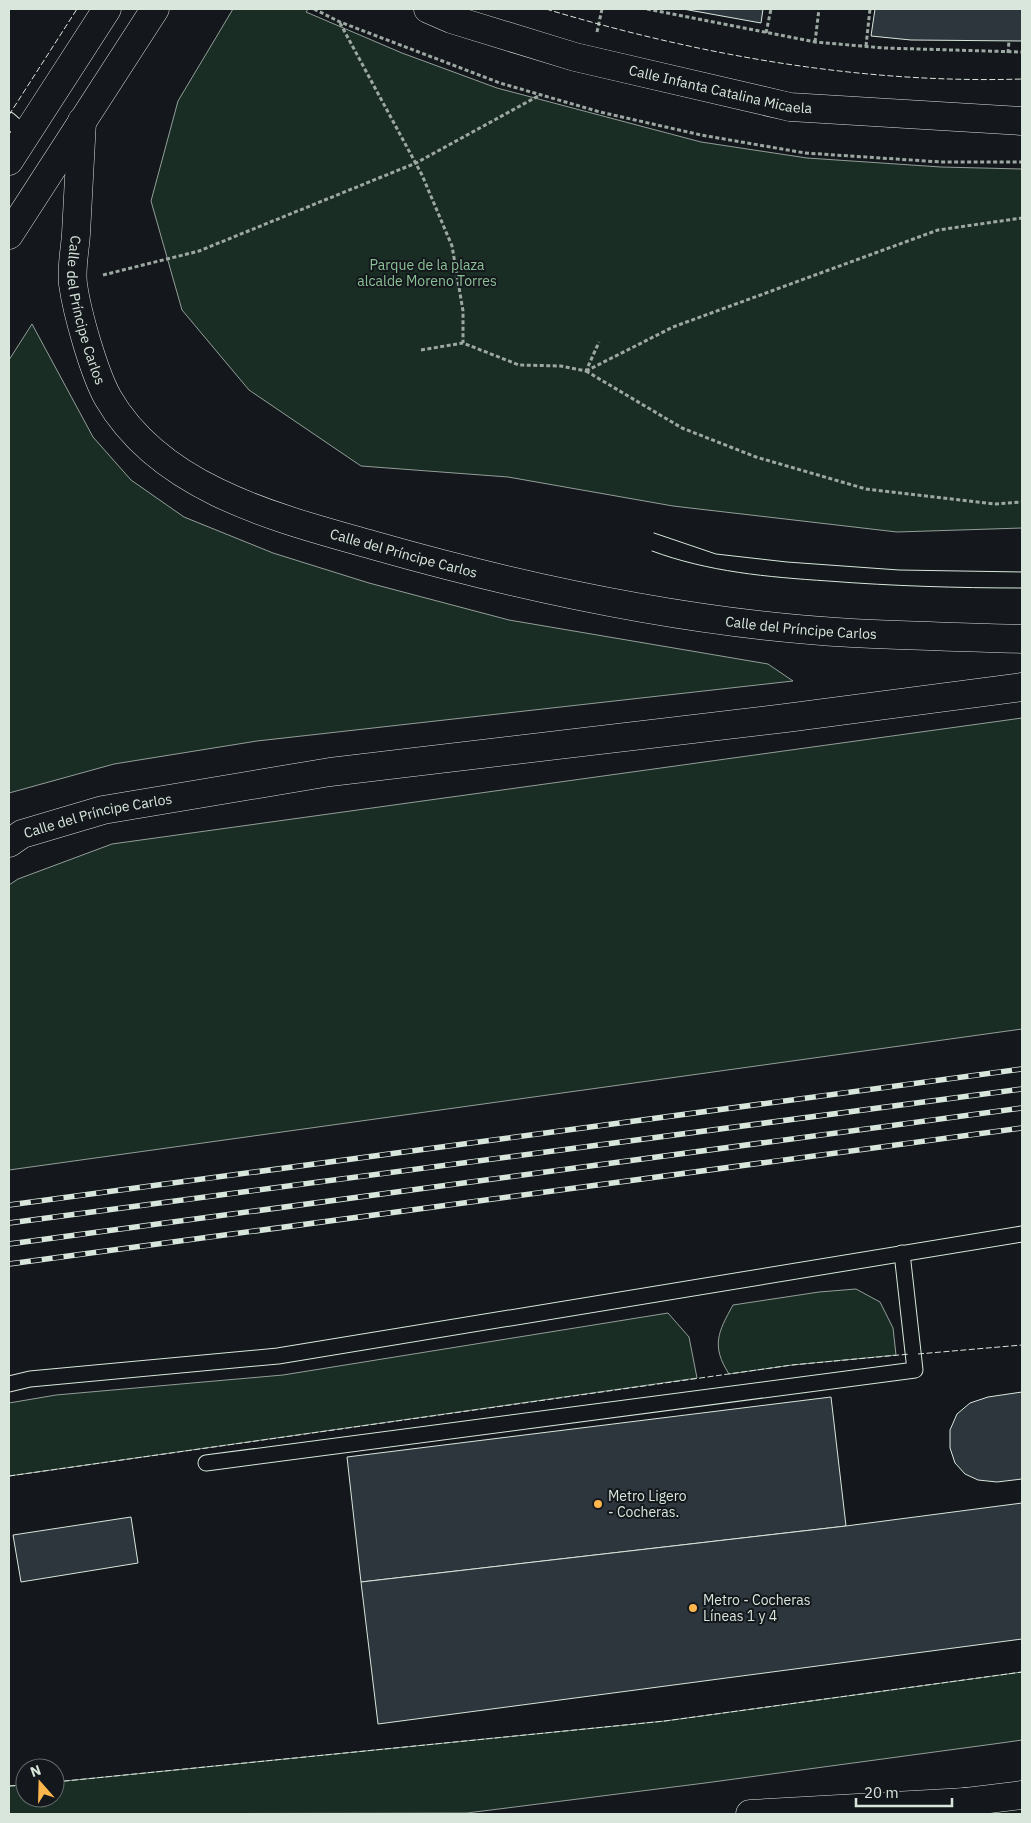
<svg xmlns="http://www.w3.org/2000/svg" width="1031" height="1823" font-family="'IBM Plex Sans',sans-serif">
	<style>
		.green { fill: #1a2d24; stroke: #939e99 }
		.building { fill: #2c363c; stroke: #d8e6dc }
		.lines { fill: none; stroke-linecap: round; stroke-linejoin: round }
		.lane-casing { stroke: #d8e6dc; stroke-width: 17 }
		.street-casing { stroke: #d8e6dc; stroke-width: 29 }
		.secondary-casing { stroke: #d8e6dc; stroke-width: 29 }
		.highway-casing { stroke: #d8e6dc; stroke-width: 29 }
		.path { stroke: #9da8a2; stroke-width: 3; stroke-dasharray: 4 2.5; stroke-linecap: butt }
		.lane { stroke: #14181c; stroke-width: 15 }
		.street { stroke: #14181c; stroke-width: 28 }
		.secondary { stroke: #14181c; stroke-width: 28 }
		.highway { stroke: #14181c; stroke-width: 28 }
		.tram { stroke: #d8e6dc; stroke-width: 1 }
		.rail-casing { stroke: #d8e6dc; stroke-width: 5.5 }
		.rail { stroke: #14181c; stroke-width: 4; stroke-dasharray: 11; stroke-linecap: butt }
		.fence { stroke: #d8e6dc; stroke-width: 1; stroke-dasharray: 6 2.5; stroke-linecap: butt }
		.poi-dot { fill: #ffb74d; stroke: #14181c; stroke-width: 2 }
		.labels { text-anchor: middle; stroke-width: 4; stroke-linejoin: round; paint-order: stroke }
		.street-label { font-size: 14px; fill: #d8e6dc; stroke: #14181c }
		.park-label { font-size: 14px; fill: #8ac095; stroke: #14181c }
		.poi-label { font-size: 14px; fill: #d8e6dc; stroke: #14181c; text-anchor: start }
	</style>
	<rect width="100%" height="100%" fill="#14181c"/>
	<g class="green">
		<polygon points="233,9 308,9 306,12 402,53 497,88 701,142 807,158 941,167 1022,169 1022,528 897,532 673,506 508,477 361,466 249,390 182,310 151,201 178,101"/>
		<polygon points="32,324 93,437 131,480 184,517 273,553 369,583 509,620 768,664 793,681 257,741 114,764 9,793 9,360"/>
		<polygon points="1022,718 1022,1029 9,1170 9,885 18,879 112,844"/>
		<path d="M856,1289L880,1302L893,1328L896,1355L792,1365L729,1374C711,1346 718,1332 733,1305L819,1292Z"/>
		<polygon points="668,1313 689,1337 697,1378 9,1476 9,1403 56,1395 283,1375"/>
		<polygon points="1022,1672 1022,1740 1001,1743 705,1783 467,1813 9,1814 9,1786 25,1785 25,1798 55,1798 55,1782 665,1721"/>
	</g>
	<g class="building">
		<polygon points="683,9 763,9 761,23"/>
		<polygon points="875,9 1022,9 1022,41 911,40 871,36"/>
		<polygon points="1022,1392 1022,1479 997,1482 978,1480 965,1474 955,1463 950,1448 950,1430 957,1414 970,1403 988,1397"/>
		<polygon points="831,1397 846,1526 361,1582 347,1457"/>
		<polygon points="1022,1503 1022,1639 378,1724 361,1582 846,1526"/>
		<polygon points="131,1517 138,1563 21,1582 13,1535"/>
	</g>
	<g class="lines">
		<defs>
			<g id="lane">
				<polyline points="9,120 26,135"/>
				<polyline points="9,1384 30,1379 278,1356 1022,1234"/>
				<polyline points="206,1463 915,1370 902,1253"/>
			</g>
			<g id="street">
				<path id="s1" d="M428,9L451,19L575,57L790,107L1022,121"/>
				<path id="s2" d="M82,121C80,158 78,196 76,234C75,250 71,268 73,284C77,313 94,373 108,398C162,491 281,519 376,546C531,590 691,624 852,633C909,636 966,637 1022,639"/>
				<path id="s3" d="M9,843L22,834L103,810L330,772L786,718L1022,687"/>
			</g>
			<g id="secondary">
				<polyline points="9,161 107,9"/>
				<polyline points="9,235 155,9"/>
			</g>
			<g id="highway">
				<polyline points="950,1804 1022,1795"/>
				<polyline points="750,1814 966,1802"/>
			</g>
		</defs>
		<use href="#lane" class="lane-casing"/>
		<use href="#street" class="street-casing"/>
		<use href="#secondary" class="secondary-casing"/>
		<use href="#highway" class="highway-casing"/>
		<g class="path">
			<polyline points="314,9 340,22 500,83 600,112 701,135 805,153 941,162 1022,162"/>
			<polyline points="647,9 815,42 884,48 1022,52"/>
			<polyline points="340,23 422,175 452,246 463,311 463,343"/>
			<polyline points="597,32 602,9"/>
			<polyline points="766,33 771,9"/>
			<polyline points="815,42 819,9"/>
			<polyline points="866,46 870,9"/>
			<polyline points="1008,53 1009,41"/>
			<polyline points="103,275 199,251 416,163 540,95"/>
			<polyline points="421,350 463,343 519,365 561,366 586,371 599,342"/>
			<polyline points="586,371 673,327 938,230 1022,218"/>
			<polyline points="586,371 682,428 756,457 866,489 995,504 1022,502"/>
		</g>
		<use href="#lane" class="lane"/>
		<use href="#street" class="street"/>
		<use href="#secondary" class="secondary"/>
		<use href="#highway" class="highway"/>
		<g class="tram">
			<polyline points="654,533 716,554 787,562 899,570 1022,572"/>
			<path d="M652,551C709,572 767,577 828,581C893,586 957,588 1022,588"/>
		</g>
		<defs>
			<g id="rail">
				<polyline points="9,1205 1022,1069"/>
				<polyline points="9,1223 1022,1089"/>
				<polyline points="9,1244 1022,1108"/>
				<polyline points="9,1264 1022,1128"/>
			</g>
		</defs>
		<use href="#rail" class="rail-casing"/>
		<use href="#rail" class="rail"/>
		<g class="fence">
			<path d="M546,9C699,55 861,84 1022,79"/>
			<polyline points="9,115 77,9"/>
			<polyline points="918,1354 1022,1345"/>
			<polyline points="9,1476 792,1365 910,1354"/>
			<polyline points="55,1782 665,1721 1022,1672"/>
			<polyline points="9,1786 25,1785"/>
		</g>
	</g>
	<g class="poi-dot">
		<circle cx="598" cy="1504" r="5"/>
		<circle cx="693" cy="1608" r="5"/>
	</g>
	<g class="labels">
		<g class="street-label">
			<text dy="5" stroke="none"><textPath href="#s1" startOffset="304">Calle Infanta Catalina Micaela</textPath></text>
			<text dy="5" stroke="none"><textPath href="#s2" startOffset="191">Calle del Príncipe Carlos</textPath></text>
			<text dy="5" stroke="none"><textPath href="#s2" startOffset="626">Calle del Príncipe Carlos</textPath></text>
			<text dy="5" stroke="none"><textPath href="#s2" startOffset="1031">Calle del Príncipe Carlos</textPath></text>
			<text dy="5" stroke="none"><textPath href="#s3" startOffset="94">Calle del Príncipe Carlos</textPath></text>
		</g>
		<g class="park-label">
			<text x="427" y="270">Parque de la plaza<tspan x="427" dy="16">alcalde Moreno Torres</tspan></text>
		</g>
		<g class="poi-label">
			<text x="608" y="1501">Metro Ligero<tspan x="608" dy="16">- Cocheras.</tspan></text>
			<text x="703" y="1605">Metro - Cocheras<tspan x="703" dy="16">Líneas 1 y 4</tspan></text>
		</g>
	</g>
	<rect width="1031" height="1823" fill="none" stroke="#d8e6dc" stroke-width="20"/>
	<g transform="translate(40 1783) rotate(340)"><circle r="24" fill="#14181c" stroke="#626a69"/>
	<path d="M0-4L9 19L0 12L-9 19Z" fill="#ffb74d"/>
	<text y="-8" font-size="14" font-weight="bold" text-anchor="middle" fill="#d8e6dc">N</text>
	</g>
	<path d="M856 1798v8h96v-8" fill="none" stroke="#d8e6dc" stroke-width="2.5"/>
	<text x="864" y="1798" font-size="15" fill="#d8e6dc" stroke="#14181c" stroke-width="4" paint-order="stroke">20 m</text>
</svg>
